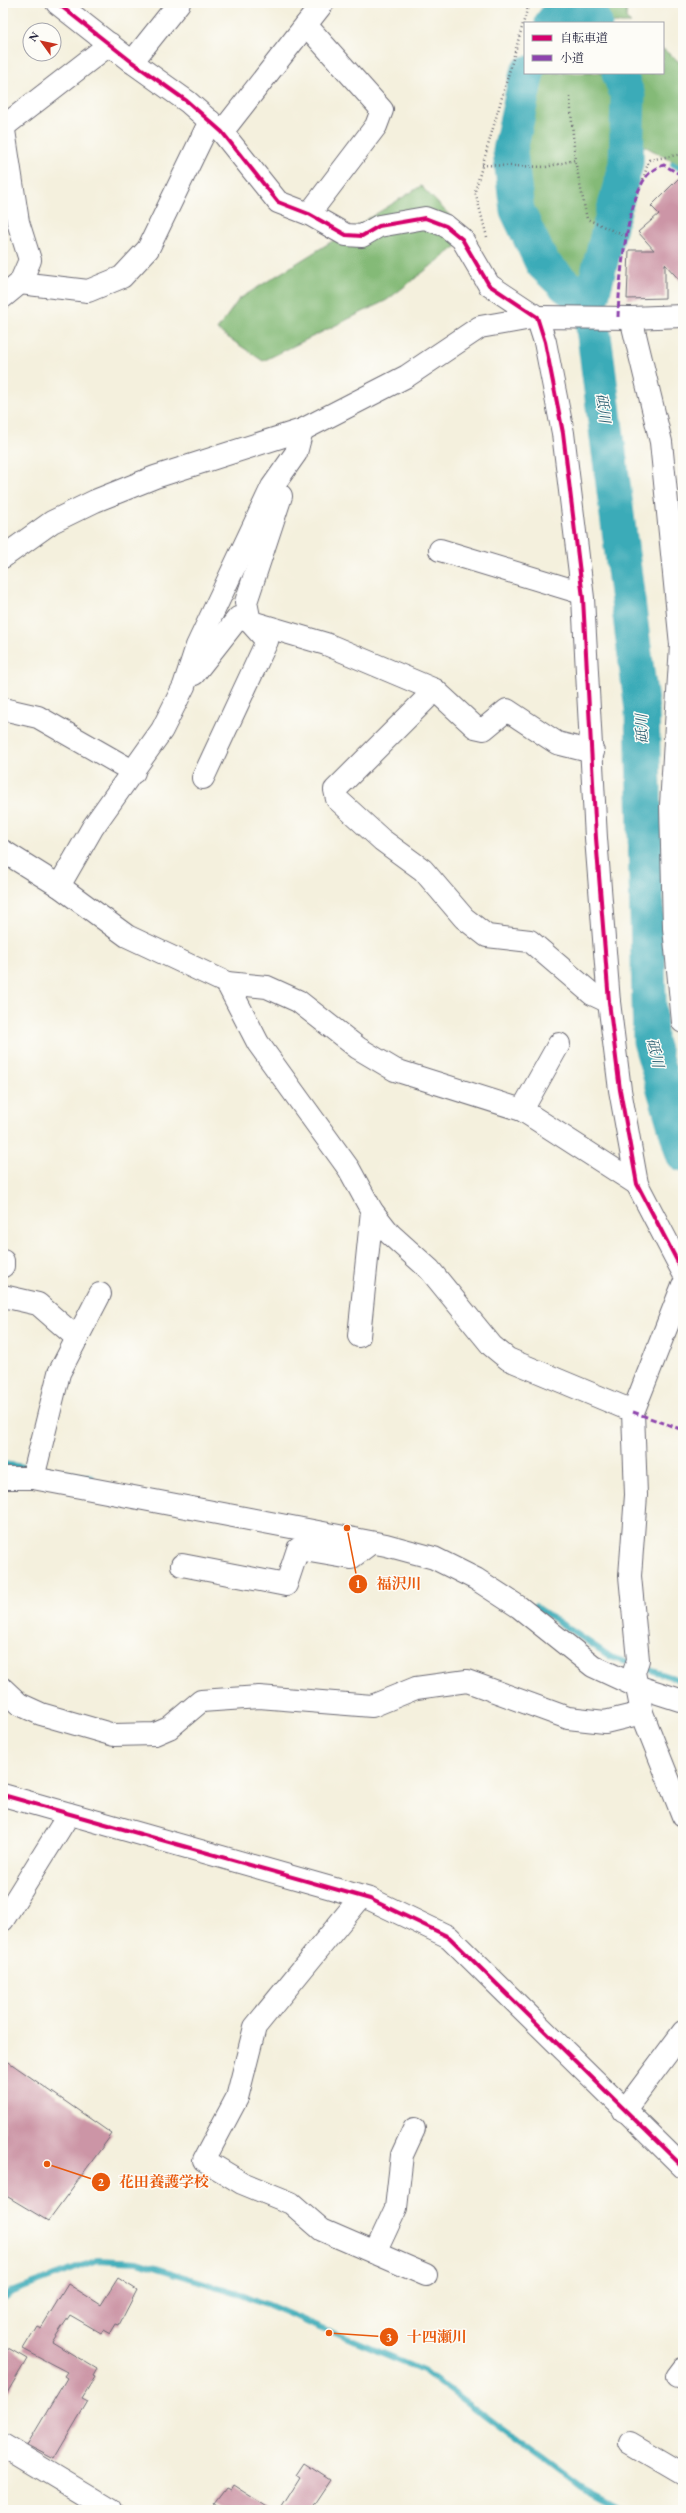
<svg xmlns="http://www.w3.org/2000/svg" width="686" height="2513" font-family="'EB Garamond','Noto Serif JP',serif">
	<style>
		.forest { fill: #84ba77; stroke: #536e59 }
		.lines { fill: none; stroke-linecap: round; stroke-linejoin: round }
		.stream { stroke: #3babb8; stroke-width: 6 }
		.river { stroke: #3babb8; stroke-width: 35 }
		.building { fill: #cc95a6 }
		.minor-casing { stroke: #6c6a74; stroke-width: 24 }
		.path { stroke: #6c6a74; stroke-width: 2.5; stroke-dasharray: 1 3; stroke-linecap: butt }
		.minor { stroke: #fff; stroke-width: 22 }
		.quiet { stroke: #8e44ad; stroke-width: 3; stroke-dasharray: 6 3; stroke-linecap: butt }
		.cycleway-casing { stroke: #fdfcf7; stroke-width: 6 }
		.cycleway { stroke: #d6006c; stroke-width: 4 }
		.labels { text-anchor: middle; stroke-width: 3; stroke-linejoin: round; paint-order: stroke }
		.water-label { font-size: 15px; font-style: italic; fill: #2d6073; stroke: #fdfcf7 }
		.leader { fill: none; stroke: #e8590c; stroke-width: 1.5 }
		.callout-dot { fill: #e8590c; stroke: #fdfcf7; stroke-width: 1.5 }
		.mark-label { font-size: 12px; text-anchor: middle; font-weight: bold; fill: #fff }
		.callout-label { font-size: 15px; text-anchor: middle; font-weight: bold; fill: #e8590c; stroke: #fdfcf7; stroke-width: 3; stroke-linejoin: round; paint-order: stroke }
	</style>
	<rect width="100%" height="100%" fill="#fdfcf7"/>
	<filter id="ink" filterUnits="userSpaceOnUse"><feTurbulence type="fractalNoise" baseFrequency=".025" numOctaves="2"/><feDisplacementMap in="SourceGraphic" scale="8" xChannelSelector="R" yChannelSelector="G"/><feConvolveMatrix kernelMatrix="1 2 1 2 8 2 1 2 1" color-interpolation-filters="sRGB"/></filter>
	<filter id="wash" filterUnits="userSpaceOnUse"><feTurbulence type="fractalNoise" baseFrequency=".012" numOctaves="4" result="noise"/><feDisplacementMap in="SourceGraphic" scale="16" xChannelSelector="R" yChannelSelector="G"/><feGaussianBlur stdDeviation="0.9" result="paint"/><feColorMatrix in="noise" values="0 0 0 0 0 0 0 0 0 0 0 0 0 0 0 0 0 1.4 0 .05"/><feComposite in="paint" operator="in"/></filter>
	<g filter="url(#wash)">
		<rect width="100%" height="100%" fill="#f4f0dd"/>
		<g class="forest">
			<polygon points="599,3 627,3 626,19 631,23 610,23"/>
			<polygon points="663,49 683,65 683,167 641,144 636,132 636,105 628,73 663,73"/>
			<polygon points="540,73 614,73 624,97 622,134 617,172 587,269 588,284 532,231 524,216 521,150 524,128"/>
			<polygon points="421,186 470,236 387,300 263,361 217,330 239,299"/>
		</g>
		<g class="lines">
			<g class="stream">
				<polyline points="673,164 683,170"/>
				<polyline points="3,1464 31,1468"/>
				<polyline points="42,1469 92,1478"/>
				<polyline points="535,1606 611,1657 683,1681"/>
				<polyline points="3,2298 12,2292 98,2260 137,2262 244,2295 423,2370 581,2488 622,2510"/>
			</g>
			<g class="river">
				<polyline points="583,3 595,23"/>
				<polyline points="552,23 568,3"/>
				<polyline points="527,73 510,151 517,210 542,263 566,286 590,304"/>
				<polyline points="619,73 628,96 626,163 590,304 642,710 650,1041 683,1154"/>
			</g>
		</g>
		<g id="blocks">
			<g class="building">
				<polygon points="683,174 683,284 665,264 665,298 627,299 629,250 654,250 638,232 659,214 651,206"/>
				<polygon points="3,2058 112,2134 48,2221 3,2194"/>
				<polygon points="118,2278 137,2290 119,2325 116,2324 110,2334 103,2330 101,2333 70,2315 52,2342 97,2369 93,2376 95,2377 82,2398 88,2401 54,2459 27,2445 67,2378 64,2376 67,2372 23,2349 37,2326 41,2328 68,2284 101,2305"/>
				<polygon points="3,2345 27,2359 3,2400"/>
				<polygon points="304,2463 330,2480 310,2510 280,2510 300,2478 296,2475"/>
				<polygon points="233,2485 272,2510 223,2510 214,2504 226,2488 230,2490"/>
			</g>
		</g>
	</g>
	<g filter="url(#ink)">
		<use href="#blocks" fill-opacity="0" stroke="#6c6a74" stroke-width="1"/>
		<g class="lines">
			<defs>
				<g id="minor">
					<polyline points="57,3 132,62 188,102 222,132 278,202 309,214 346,235 362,236 379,226 425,218 446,226 462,239 489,285 537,317 545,342 563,433 583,598 596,838 609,1002 620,1090 637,1184 683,1272"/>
					<polyline points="306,25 382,110 376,126 309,214"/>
					<polyline points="132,62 179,3"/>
					<polyline points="3,124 18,222 30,260 20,283 3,297"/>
					<polyline points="3,127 110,44"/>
					<polyline points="222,132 323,3"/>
					<polyline points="20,283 88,291 122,277 148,249 210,121"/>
					<polyline points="631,318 661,442 681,645 671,805 674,928 683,1022"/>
					<polyline points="440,550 582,593"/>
					<polyline points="3,557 52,522 95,501 155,477 302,430 407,376 480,327 537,317 631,318 683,316"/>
					<polyline points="194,674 238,618 326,644 435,690"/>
					<polyline points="3,709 38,717 134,772"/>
					<polyline points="593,752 557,743 507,710 484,729 475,727 435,690 335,790 337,799 382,840 423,870 464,918 487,936 530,941 592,994 609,1002"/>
					<polyline points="203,778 267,641 250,622 246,602 281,496"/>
					<polyline points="3,851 59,886 127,936 227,983 267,987 298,1001 358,1048 395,1070 522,1110 637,1184"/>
					<polyline points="59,886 93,827 162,730 184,686 197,646 272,487 296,453 302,430"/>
					<polyline points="227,983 258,1043 349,1169 372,1211 390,1234 430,1270 492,1346 508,1359 623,1407"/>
					<polyline points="522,1110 559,1044"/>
					<polyline points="3,1261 3,1266"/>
					<polyline points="683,1285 633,1412 636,1495 630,1576 638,1660 634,1672 642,1713 683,1816"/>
					<polyline points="3,1296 38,1304 77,1338"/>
					<polyline points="359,1336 372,1211"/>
					<polyline points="3,1478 33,1478 386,1545 434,1558 476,1579 519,1607 593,1666 636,1686 683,1701"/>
					<polyline points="33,1478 59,1373 100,1294"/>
					<polyline points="182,1565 286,1585 298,1549 351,1558 371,1543"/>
					<polyline points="3,1689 19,1704 41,1714 114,1735 155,1734 169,1728 201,1701 259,1697 372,1706 416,1688 467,1681 568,1718 605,1722 642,1713"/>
					<polyline points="3,1795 370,1899 449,1937 683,2167"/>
					<polyline points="361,1897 255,2027 237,2098 204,2160 242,2183 291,2203 322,2230 426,2275"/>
					<polyline points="3,1920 69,1814"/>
					<polyline points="624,2111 683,2032"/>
					<polyline points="375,2253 396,2208 402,2155 414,2129"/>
					<polyline points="677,2377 683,2369"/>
					<polyline points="630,2443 683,2474"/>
					<polyline points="3,2445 111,2510"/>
				</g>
			</defs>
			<use href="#minor" class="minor-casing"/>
			<g class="path">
				<polyline points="570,97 575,160"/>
				<polyline points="482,165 546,167 575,160 587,219 627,237"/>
				<polyline points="642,183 649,160 683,154"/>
				<polyline points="487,237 475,191 529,3"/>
			</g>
			<use href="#minor" class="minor"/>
			<g class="quiet">
				<path d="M618,317C619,283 626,204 646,177C650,171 657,167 664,165L683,176"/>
				<polyline points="633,1412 683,1430"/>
			</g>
			<defs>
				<g id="cycleway">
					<polyline points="57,3 132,62 188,102 222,132 278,202 309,214 346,235 362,236 379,226 425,218 446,226 462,239 489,285 537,317 545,342 563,433 583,598 596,838 609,1002 620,1090 637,1184 683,1272"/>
					<polyline points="3,1795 370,1899 449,1937 683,2167"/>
				</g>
			</defs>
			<use href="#cycleway" class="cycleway-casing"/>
			<use href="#cycleway" class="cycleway"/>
		</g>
	</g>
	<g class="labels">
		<g class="water-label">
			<text transform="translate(603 408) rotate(83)" y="5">砥川</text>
			<text transform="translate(642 729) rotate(-92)" y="5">砥川</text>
			<text transform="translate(655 1053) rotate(77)" y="5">砥川</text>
		</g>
	</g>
	<path class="leader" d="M347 1528L358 1584M47 2164L101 2182M329 2333L389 2337"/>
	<g class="callout-dot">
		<circle cx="347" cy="1528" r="4"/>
		<circle cx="47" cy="2164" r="4"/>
		<circle cx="329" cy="2333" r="4"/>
		<circle cx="358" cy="1584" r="10"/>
		<circle cx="101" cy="2182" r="10"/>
		<circle cx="389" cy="2337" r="10"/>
	</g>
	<g class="mark-label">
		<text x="358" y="1588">1</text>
		<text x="101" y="2186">2</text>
		<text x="389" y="2341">3</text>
	</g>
	<g class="callout-label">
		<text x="399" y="1589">福沢川</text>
		<text x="164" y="2187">花田養護学校</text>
		<text x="437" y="2342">十四瀬川</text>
	</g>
	<rect width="686" height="2513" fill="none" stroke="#fdfcf7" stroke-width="16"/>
	<rect x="524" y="22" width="140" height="52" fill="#fdfcf7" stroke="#a5a5ac"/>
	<rect x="532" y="35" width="20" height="6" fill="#d6006c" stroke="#a5a5ac"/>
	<text x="560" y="42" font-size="12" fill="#22223b">自転車道</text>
	<rect x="532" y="55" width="20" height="6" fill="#8e44ad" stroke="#a5a5ac"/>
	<text x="560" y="62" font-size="12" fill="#22223b">小道</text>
	<g transform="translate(42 42) rotate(303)"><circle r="19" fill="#fdfcf7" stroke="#a5a5ac"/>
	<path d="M0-3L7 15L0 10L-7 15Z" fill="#c8321e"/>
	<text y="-6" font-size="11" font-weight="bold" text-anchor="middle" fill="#22223b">N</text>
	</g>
</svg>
